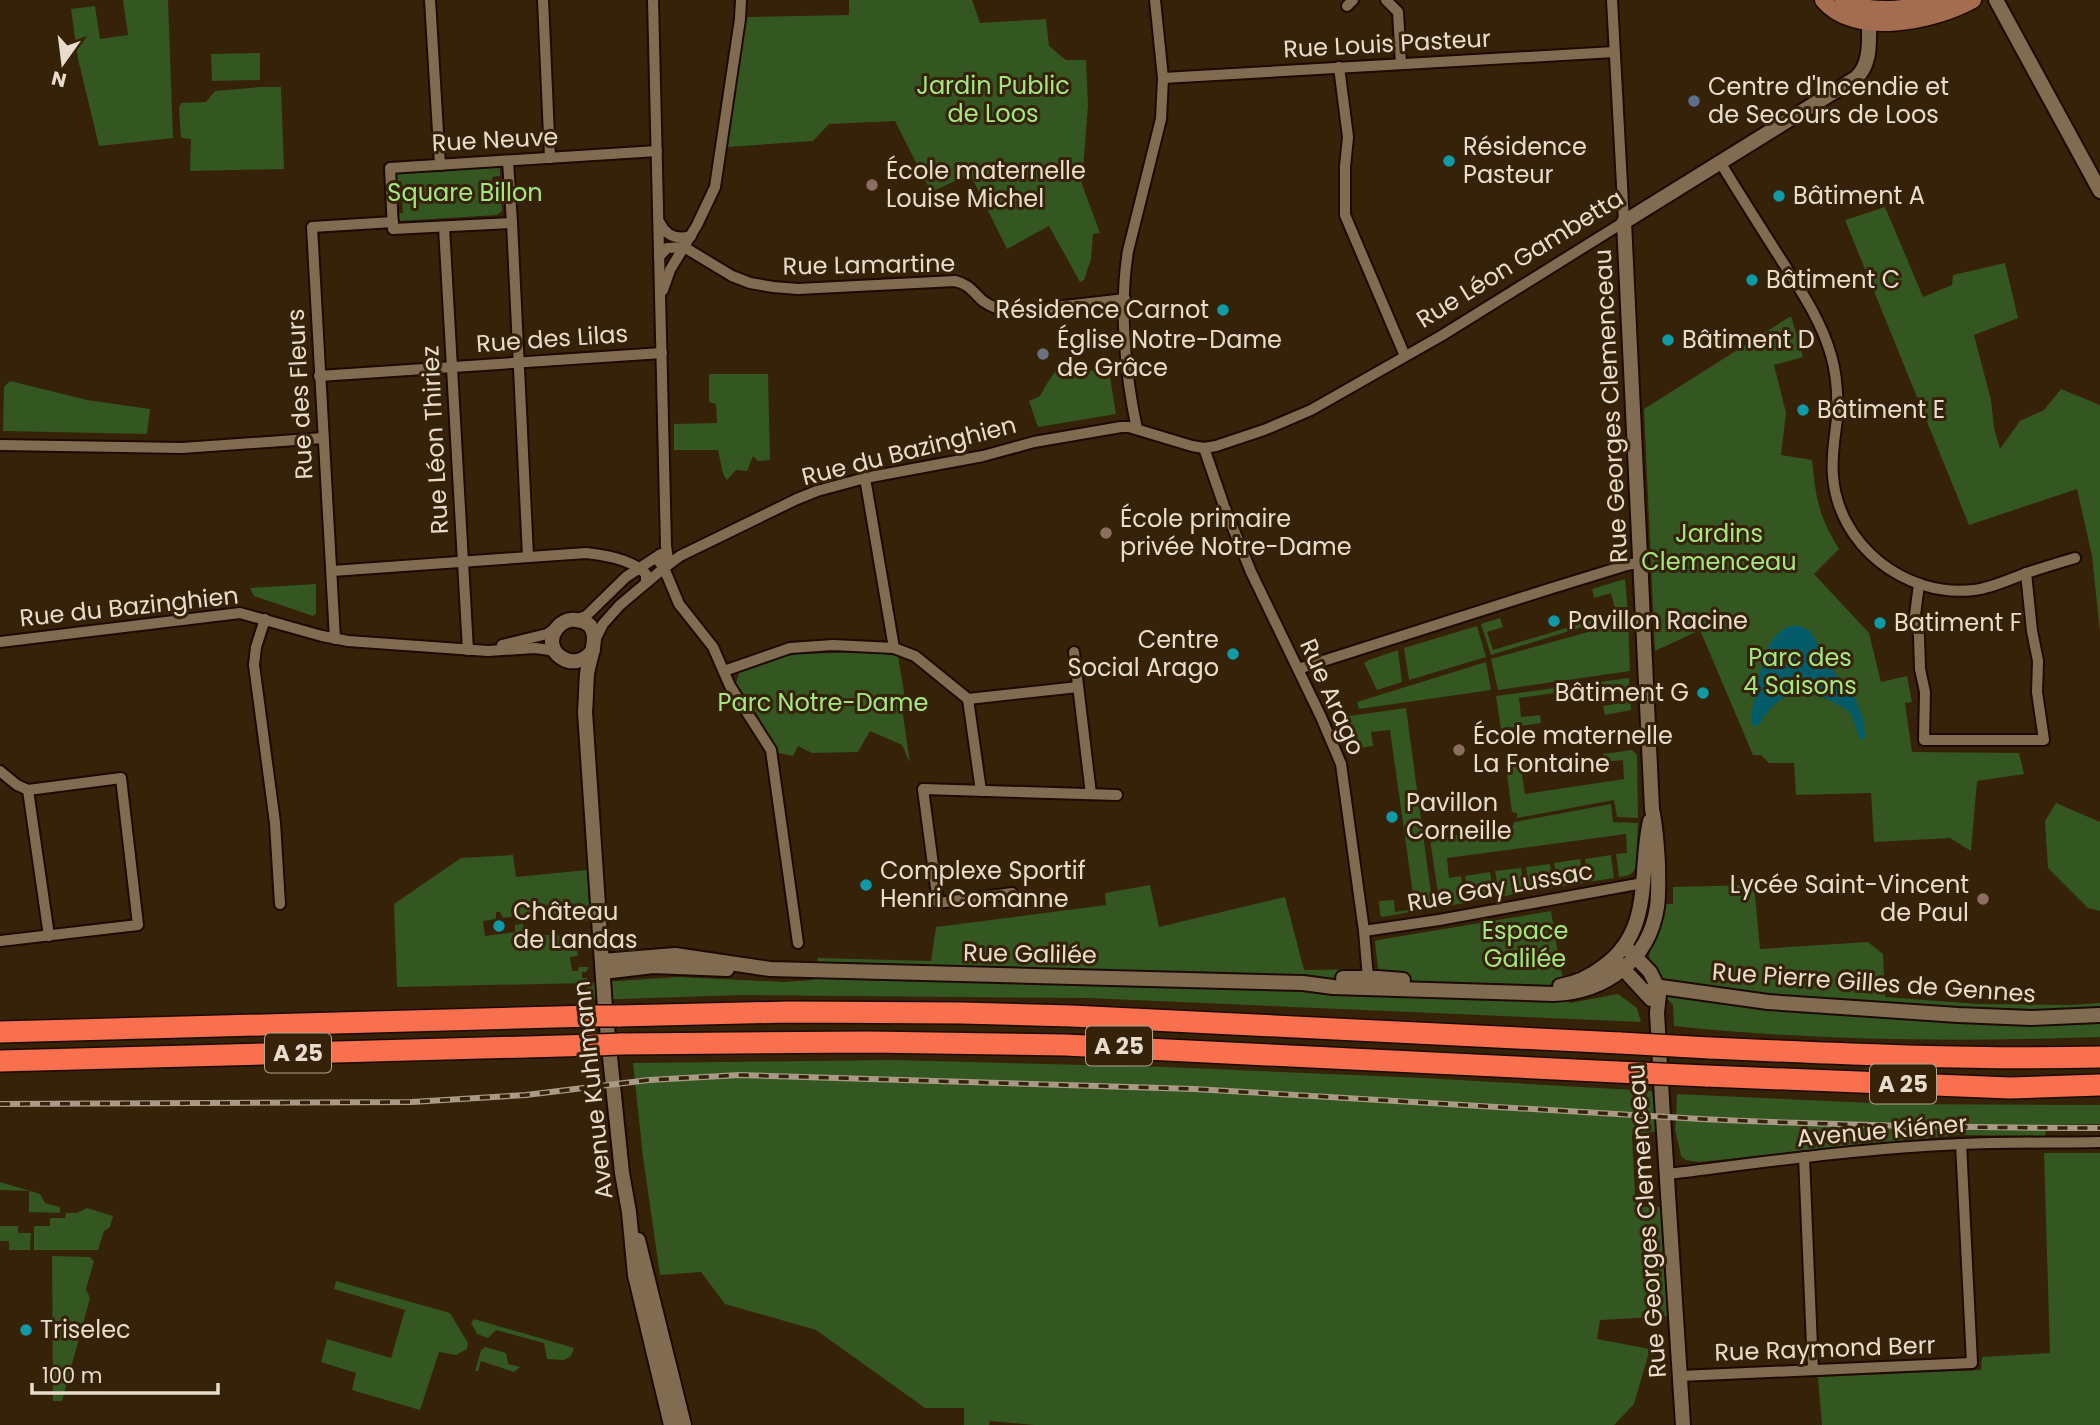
<svg xmlns="http://www.w3.org/2000/svg" width="2100" height="1425" font-family="Poppins,sans-serif">
	<style>
		.green { fill: #345621 }
		.water { fill: #045c69 }
		.lines { fill: none; stroke-linecap: round; stroke-linejoin: round }
		.minor-casing { stroke: #1c0a00; stroke-width: 14 }
		.tertiary-casing { stroke: #1c0a00; stroke-width: 18 }
		.secondary-casing { stroke: #1c0a00; stroke-width: 19 }
		.motorway-casing { stroke: #1c0a00; stroke-width: 24 }
		.minor { stroke: #826c51; stroke-width: 10 }
		.tertiary { stroke: #826c51; stroke-width: 14 }
		.secondary { stroke: #a56d50; stroke-width: 16 }
		.motorway { stroke: #f8704d; stroke-width: 21 }
		.rail-casing { stroke: #a99a87; stroke-width: 6 }
		.rail { stroke: #352208; stroke-width: 3.5; stroke-dasharray: 10; stroke-linecap: butt }
		.motorway-bridge-casing { stroke: #1c0a00; stroke-width: 24; stroke-linecap: butt }
		.motorway-bridge { stroke: #f8704d; stroke-width: 21 }
		.service-dot { fill: #5c6f8a; stroke: #352208; stroke-width: 2.5 }
		.culture-dot { fill: #0f9aa8; stroke: #352208; stroke-width: 2.5 }
		.education-dot { fill: #8d6e63; stroke: #352208; stroke-width: 2.5 }
		.worship-dot { fill: #6b7280; stroke: #352208; stroke-width: 2.5 }
		.labels { text-anchor: middle; stroke-width: 6; stroke-linejoin: round; paint-order: stroke }
		.shield { fill: #352208; stroke: #b2a492; stroke-width: 2 }
		.shield-label { font-size: 23px; font-weight: bold; fill: #e8dccd }
		.street-label { font-size: 24px; fill: #e8dccd; stroke: #352208 }
		.park-label { font-size: 24px; fill: #a3e87f; stroke: #352208 }
		.poi-label { font-size: 24px; fill: #e8dccd; stroke: #352208; text-anchor: start }
	</style>
	<rect width="100%" height="100%" fill="#352208"/>
	<g class="green">
		<polygon points="123,0 168,0 173,138 99,146 78,59 71,9 95,6 100,39 128,35"/>
		<polygon points="849,0 972,0 980,23 1046,19 1049,46 1066,60 1086,60 1088,105 1082,184 1100,233 1093,234 1091,259 1084,280 1080,282 1049,226 1007,249 970,174 931,192 895,121 829,124 813,141 727,147 746,17 849,15"/>
		<polygon points="260,53 260,80 212,81 211,54"/>
		<polygon points="261,87 281,87 284,169 190,171 191,139 181,138 179,108 181,103 206,102 215,91"/>
		<polygon points="496,166 500,169 500,176 492,177 493,198 501,198 502,211 497,215 398,221 395,217 394,213 403,213 401,181 393,181 393,178 398,173"/>
		<polygon points="1885,207 1923,297 1952,285 1953,275 2005,263 2018,318 1974,335 1991,400 1994,428 2000,449 2020,421 2044,410 2061,389 2100,405 2100,632 2092,556 2077,489 1969,525 1845,220"/>
		<path d="M1791,316L1803,357L1774,365L1786,413L1781,455L1812,460C1816,498 1818,515 1839,549L1814,574L1869,633L1881,682L1907,676L1912,702L1905,703L1912,752L2019,753L2024,774L1977,781L1971,851L1950,838L1874,842L1871,793L1796,795L1794,763H1769L1761,755H1753L1700,630L1655,651L1644,409Z"/>
		<polygon points="1056,370 1109,371 1116,414 1038,427 1029,401 1040,396 1046,385"/>
		<polygon points="709,374 768,374 770,460 758,461 753,456 747,471 736,470 727,480 723,474 718,450 674,450 674,424 717,423 716,404 709,402"/>
		<polygon points="10,381 87,400 150,409 147,434 3,431 4,387"/>
		<polygon points="1625,579 1628,613 1491,655 1481,624 1500,618 1503,627 1487,632 1493,650 1616,613 1611,593 1594,598 1592,589"/>
		<polygon points="316,584 316,614 313,616 254,596 250,588"/>
		<polygon points="1628,621 1630,671 1498,690 1491,659"/>
		<polygon points="1477,626 1486,657 1409,680 1404,648"/>
		<polygon points="1398,650 1402,682 1377,690 1364,663 1369,660"/>
		<polygon points="871,652 898,656 905,698 903,715 910,763 902,745 870,731 858,752 812,753 798,746 793,756 779,753 736,683 740,670 764,661 798,654"/>
		<polygon points="1486,662 1491,690 1359,709 1357,702"/>
		<polygon points="1629,678 1631,710 1605,715 1603,706 1621,703 1619,684 1519,698 1521,717 1540,715 1541,723 1501,729 1496,696"/>
		<polygon points="1406,708 1433,908 1382,917 1380,915 1379,901 1394,900 1395,912 1415,909 1390,730 1371,732 1373,746 1358,748 1353,746 1342,717"/>
		<polygon points="1632,750 1637,755 1638,818 1617,817 1614,800 1517,818 1517,813 1512,812 1506,767 1538,763 1540,772 1522,775 1525,794 1624,779 1623,760 1604,762 1603,754"/>
		<polygon points="2056,803 2100,822 2100,911 2088,908 2048,868 2045,821"/>
		<path d="M1611,804L1613,822L1638,823L1636,865C1634,875 1628,876 1619,877L1616,854L1627,853L1626,834L1447,858L1449,878L1461,876L1465,903L1440,907L1430,839L1513,826L1514,822Z"/>
		<polygon points="513,855 516,877 587,870 590,920 577,923 576,912 550,915 548,905 537,907 537,913 503,918 500,912 496,912 496,919 483,921 485,936 515,932 515,925 523,924 527,937 557,934 562,939 563,945 576,944 578,956 570,957 572,971 578,971 579,967 589,967 586,972 582,972 582,978 587,978 588,983 678,977 785,982 813,980 818,958 931,961 936,927 1106,905 1105,893 1150,885 1159,927 1285,897 1304,970 1378,969 1375,941 1378,940 1551,911 1561,971 1570,1003 1618,994 1637,1008 1641,1022 1087,998 743,995 588,1000 587,983 397,987 394,904 461,858"/>
		<polygon points="1611,855 1614,878 1588,882 1585,859"/>
		<polygon points="1580,859 1584,883 1558,887 1554,863"/>
		<polygon points="1550,864 1553,888 1530,892 1526,867"/>
		<polygon points="1521,868 1525,892 1500,897 1495,871"/>
		<polygon points="1490,872 1494,897 1470,901 1465,876"/>
		<path d="M1754,885L1760,949L1868,942L1883,954L1885,997L1978,1004L2071,1005L2100,1003V1037C1958,1042 1815,1041 1674,1026L1673,1005L1663,994L1649,958L1650,944L1663,904H1673V887Z"/>
		<polygon points="894,1060 1166,1067 1423,1078 1652,1091 1655,1114 1416,1100 1408,1104 1655,1119 1657,1131 1632,1135 1635,1193 1643,1207 1663,1207 1673,1316 1600,1320 1597,1339 1650,1349 1634,1404 1614,1425 1034,1425 990,1421 989,1425 964,1425 964,1408 925,1408 816,1330 725,1304 701,1272 660,1275 643,1157 633,1063"/>
		<path d="M1677,1094L1894,1104L2100,1105V1124C1959,1128 1817,1121 1676,1115Z"/>
		<polygon points="1676,1120 1926,1129 2046,1129 2045,1136 1959,1135 1699,1162 1686,1160 1681,1156 1675,1129"/>
		<polygon points="2044,1153 2100,1153 2100,1425 1822,1425 1818,1377 1981,1370 1982,1357 2050,1353"/>
		<polygon points="0,1182 40,1194 45,1203 60,1207 60,1213 29,1212 29,1191 0,1190"/>
		<polygon points="87,1208 113,1216 110,1227 104,1231 98,1250 34,1250 34,1226 50,1226 50,1218 65,1218 66,1213 77,1213"/>
		<polygon points="0,1226 18,1226 18,1233 31,1233 30,1250 9,1250 9,1241 0,1241"/>
		<polygon points="52,1256 90,1257 94,1261 86,1289 90,1298 62,1401 53,1401"/>
		<polygon points="336,1281 450,1313 468,1343 467,1349 456,1355 439,1352 420,1410 352,1390 356,1373 321,1362 327,1339 391,1358 405,1310 334,1289"/>
		<polygon points="474,1319 574,1348 571,1356 564,1360 547,1359 544,1343 496,1330 488,1338 477,1334 471,1323"/>
		<polygon points="485,1347 506,1353 508,1364 520,1367 514,1372 481,1361 478,1371 475,1371 481,1350"/>
	</g>
	<path class="water" d="M1790,626H1800L1811,632L1831,668L1854,696L1863,719L1865,735L1864,740L1860,739C1856,731 1855,721 1850,713C1846,708 1837,705 1831,701C1797,683 1777,695 1758,726L1752,725C1750,714 1754,703 1756,692C1761,669 1764,636 1790,626Z"/>
	<g class="lines">
		<defs>
			<g id="minor">
				<polyline points="430,0 440,165"/>
				<polyline points="543,0 550,158"/>
				<polyline points="1386,0 1398,12 1401,64"/>
				<polyline points="1347,6 1353,0"/>
				<polyline points="1339,67 1348,137 1345,167 1345,215 1405,356"/>
				<polyline points="1163,78 1614,52"/>
				<polyline points="508,161 512,223 393,229 390,168 657,151"/>
				<path d="M1720,162C1740,195 1761,228 1782,261C1801,291 1821,320 1831,355C1837,375 1838,396 1837,418C1835,437 1831,456 1833,476C1838,545 1905,598 1974,590C1991,588 2008,580 2024,574C2041,568 2058,563 2075,558"/>
				<polyline points="512,223 528,556"/>
				<path d="M660,223C666,236 677,240 691,236"/>
				<polyline points="444,227 468,650"/>
				<path d="M659,257L667,248L684,247L732,276L750,283L773,287L798,289L955,281C969,284 973,292 983,301C991,307 1000,310 1011,312L1125,299"/>
				<polyline points="663,290 670,270 697,225 715,187 740,19 741,0"/>
				<polyline points="319,376 662,353"/>
				<path d="M1137,429C1125,374 1119,306 1128,251L1161,119L1163,78L1155,0"/>
				<polyline points="0,445 182,448 323,438"/>
				<polyline points="1204,448 1224,506 1251,572 1321,717 1341,764 1364,931 1368,978"/>
				<polyline points="865,478 894,648 915,656 968,699 1078,687"/>
				<polyline points="656,558 664,568 679,604 713,647 730,686 771,750 798,943"/>
				<polyline points="664,568 680,556 797,499 817,491 865,478 983,456 1034,442 1121,427 1129,427 1192,446 1204,448 1216,446 1264,430 1311,410 1441,336 1624,222 1612,0"/>
				<path d="M332,571L586,553C605,555 633,560 646,574V583"/>
				<polyline points="1919,584 1915,615 1919,636 1920,669 1925,692 1924,740 2044,740 2037,692 2038,661 2032,631 2026,573"/>
				<polyline points="265,619 256,647 254,665 275,823 280,904"/>
				<polyline points="575,620 586,616 626,577 661,554"/>
				<polyline points="335,639 312,227 393,222"/>
				<polyline points="595,640 603,624 620,605 664,568 668,559 666,546 653,0"/>
				<polyline points="0,642 240,613 322,636 348,641 488,651 535,648 550,650 557,654"/>
				<polyline points="502,645 547,634 556,628"/>
				<polyline points="1074,652 1091,794"/>
				<polyline points="1298,669 1549,589 1627,565 1642,562"/>
				<polyline points="724,671 790,648 833,645 894,648"/>
				<polyline points="968,699 981,791"/>
				<polyline points="0,771 17,785 28,790 49,936"/>
				<polyline points="1012,893 938,903 923,789 1117,795"/>
				<polyline points="1364,931 1439,920 1643,883"/>
				<polyline points="0,941 138,925 121,778 28,790"/>
				<polyline points="1804,1157 1813,1370"/>
				<path d="M1668,1174C1765,1162 1863,1148 1961,1144C2007,1142 2054,1143 2100,1142"/>
				<polyline points="1680,1376 1972,1363 1961,1144"/>
			</g>
			<g id="tertiary">
				<polyline points="1996,0 2100,191"/>
				<path d="M593,650C574,677 539,650 557,628C562,622 569,619 576,620C607,623 589,657 587,674C586,687 586,700 585,712L605,1008L622,1173L629,1212L635,1275L671,1425"/>
				<polyline points="1625,946 1650,972 1656,984 1659,994 1657,1013 1663,1117 1683,1425"/>
				<path d="M602,961L675,955L770,969L1303,983L1333,987L1554,994C1606,992 1649,960 1657,907C1659,893 1658,878 1658,864C1657,845 1656,828 1652,809L1624,222L1856,78C1871,64 1869,43 1869,23"/>
				<polyline points="1618,963 1651,999"/>
				<polyline points="603,972 653,966 727,969"/>
				<polyline points="1343,978 1378,978 1403,980"/>
				<path d="M1560,986C1577,983 1590,977 1604,966C1654,929 1638,874 1650,821"/>
				<polyline points="1646,992 1661,987 1768,1002 1958,1015 2031,1018 2100,1015"/>
				<polyline points="638,1240 684,1425"/>
			</g>
			<g id="secondary">
				<path d="M1823,0C1854,39 1936,21 1973,0"/>
				<path d="M1843,0C1875,17 1917,6 1951,0"/>
			</g>
			<g id="motorway">
				<polyline points="618,1016 789,1012 962,1013 1071,1016 1620,1043"/>
				<polyline points="0,1032 593,1016"/>
				<polyline points="621,1044 868,1042 1065,1045 1617,1072"/>
				<path d="M1710,1048C1841,1054 1969,1060 2100,1057"/>
				<polyline points="0,1061 597,1045"/>
				<polyline points="1706,1076 2010,1088 2100,1085"/>
			</g>
		</defs>
		<use href="#minor" class="minor-casing"/>
		<use href="#tertiary" class="tertiary-casing"/>
		<use href="#secondary" class="secondary-casing"/>
		<use href="#motorway" class="motorway-casing"/>
		<use href="#minor" class="minor"/>
		<use href="#tertiary" class="tertiary"/>
		<use href="#secondary" class="secondary"/>
		<use href="#motorway" class="motorway"/>
		<defs>
			<path id="rail" d="M0,1104L412,1102L526,1095L649,1080L740,1075L1194,1089L1701,1119C1834,1125 1967,1128 2100,1128"/>
		</defs>
		<use href="#rail" class="rail-casing"/>
		<use href="#rail" class="rail"/>
		<defs>
			<g id="motorway-bridge">
				<polyline points="593,1016 618,1016"/>
				<polyline points="1620,1043 1710,1048"/>
				<polyline points="597,1045 621,1044"/>
				<polyline points="1617,1072 1706,1076"/>
			</g>
		</defs>
		<use href="#motorway-bridge" class="motorway-bridge-casing"/>
		<use href="#motorway-bridge" class="motorway-bridge"/>
	</g>
	<circle class="service-dot" cx="1694" cy="101" r="7"/>
	<g class="culture-dot">
		<circle cx="1449" cy="161" r="7"/>
		<circle cx="1779" cy="196" r="7"/>
		<circle cx="1752" cy="280" r="7"/>
		<circle cx="1223" cy="310" r="7"/>
		<circle cx="1668" cy="340" r="7"/>
		<circle cx="1803" cy="410" r="7"/>
		<circle cx="1554" cy="621" r="7"/>
		<circle cx="1880" cy="623" r="7"/>
		<circle cx="1233" cy="654" r="7"/>
		<circle cx="1703" cy="693" r="7"/>
		<circle cx="1392" cy="817" r="7"/>
		<circle cx="866" cy="885" r="7"/>
		<circle cx="499" cy="926" r="7"/>
		<circle cx="26" cy="1330" r="7"/>
	</g>
	<g class="education-dot">
		<circle cx="872" cy="185" r="7"/>
		<circle cx="1106" cy="533" r="7"/>
		<circle cx="1459" cy="750" r="7"/>
		<circle cx="1983" cy="899" r="7"/>
	</g>
	<circle class="worship-dot" cx="1043" cy="354" r="7"/>
	<g class="labels">
		<g class="shield">
			<rect x="1086" y="1026.5" width="66" height="39" rx="5"/>
			<rect x="265" y="1033.5" width="66" height="39" rx="5"/>
			<rect x="1870" y="1064.5" width="66" height="39" rx="5"/>
		</g>
		<g class="shield-label">
			<text x="1119" y="1054">A 25</text>
			<text x="298" y="1061">A 25</text>
			<text x="1903" y="1092">A 25</text>
		</g>
		<g class="street-label">
			<text transform="translate(1387 44) rotate(-3)" y="8">Rue Louis Pasteur</text>
			<text transform="translate(495 140) rotate(-3)" y="8">Rue Neuve</text>
			<text transform="translate(1520 259) rotate(-32)" y="8">Rue Léon Gambetta</text>
			<text transform="translate(869 265) rotate(-1)" y="8">Rue Lamartine</text>
			<text transform="translate(552 339) rotate(-4)" y="8">Rue des Lilas</text>
			<text transform="translate(300 394) rotate(-93)" y="8">Rue des Fleurs</text>
			<text transform="translate(1611 406) rotate(-93)" y="8">Rue Georges Clemenceau</text>
			<text transform="translate(435 440) rotate(-93)" y="8">Rue Léon Thiriez</text>
			<text transform="translate(909 451) rotate(-14)" y="8">Rue du Bazinghien</text>
			<text transform="translate(129 607) rotate(-6)" y="8">Rue du Bazinghien</text>
			<text transform="translate(1332 697) rotate(66)" y="8">Rue Arago</text>
			<text transform="translate(1500 887) rotate(-10)" y="8">Rue Gay Lussac</text>
			<text transform="translate(1030 954) rotate(1)" y="8">Rue Galilée</text>
			<text transform="translate(1874 983) rotate(4)" y="8">Rue Pierre Gilles de Gennes</text>
			<text transform="translate(593 1090) rotate(-96)" y="8">Avenue Kuhlmann</text>
			<text transform="translate(1882 1131) rotate(-5)" y="8">Avenue Kiéner</text>
			<text transform="translate(1647 1221) rotate(-94)" y="8">Rue Georges Clemenceau</text>
			<text transform="translate(1825 1349) rotate(-2)" y="8">Rue Raymond Berr</text>
		</g>
		<g class="park-label">
			<text x="993" y="94">Jardin Public<tspan x="993" dy="28">de Loos</tspan></text>
			<text x="465" y="201">Square Billon</text>
			<text x="1719" y="542">Jardins<tspan x="1719" dy="28">Clemenceau</tspan></text>
			<text x="1800" y="666">Parc des<tspan x="1800" dy="28">4 Saisons</tspan></text>
			<text x="823" y="711">Parc Notre-Dame</text>
			<text x="1525" y="939">Espace<tspan x="1525" dy="28">Galilée</tspan></text>
		</g>
		<g class="poi-label">
			<text x="1708" y="95">Centre d'Incendie et<tspan x="1708" dy="28">de Secours de Loos</tspan></text>
			<text x="1463" y="155">Résidence<tspan x="1463" dy="28">Pasteur</tspan></text>
			<text x="886" y="179">École maternelle<tspan x="886" dy="28">Louise Michel</tspan></text>
			<text x="1793" y="204">Bâtiment A</text>
			<text x="1766" y="288">Bâtiment C</text>
			<text x="1209" y="318" text-anchor="end">Résidence Carnot</text>
			<text x="1057" y="348">Église Notre-Dame<tspan x="1057" dy="28">de Grâce</tspan></text>
			<text x="1682" y="348">Bâtiment D</text>
			<text x="1817" y="418">Bâtiment E</text>
			<text x="1120" y="527">École primaire<tspan x="1120" dy="28">privée Notre-Dame</tspan></text>
			<text x="1568" y="629">Pavillon Racine</text>
			<text x="1894" y="631">Batiment F</text>
			<text x="1219" y="648" text-anchor="end">Centre<tspan x="1219" dy="28">Social Arago</tspan></text>
			<text x="1689" y="701" text-anchor="end">Bâtiment G</text>
			<text x="1473" y="744">École maternelle<tspan x="1473" dy="28">La Fontaine</tspan></text>
			<text x="1406" y="811">Pavillon<tspan x="1406" dy="28">Corneille</tspan></text>
			<text x="880" y="879">Complexe Sportif<tspan x="880" dy="28">Henri Comanne</tspan></text>
			<text x="1969" y="893" text-anchor="end">Lycée Saint-Vincent<tspan x="1969" dy="28">de Paul</tspan></text>
			<text x="513" y="920">Château<tspan x="513" dy="28">de Landas</tspan></text>
			<text x="40" y="1338">Triselec</text>
		</g>
	</g>
	<g transform="translate(63 63) rotate(194)" stroke="#352208" stroke-width="5" paint-order="stroke">
	<path d="M0-5L12 26L0 18L-12 26Z" fill="#e8dccd"/>
	<text y="-10" font-size="19" font-weight="bold" text-anchor="middle" fill="#e8dccd">N</text>
	</g>
	<path d="M32 1383v10h186v-10" fill="none" stroke="#e8dccd" stroke-width="3.5"/>
	<text x="42" y="1383" font-size="21" fill="#e8dccd" stroke="#352208" stroke-width="5" paint-order="stroke">100 m</text>
</svg>
